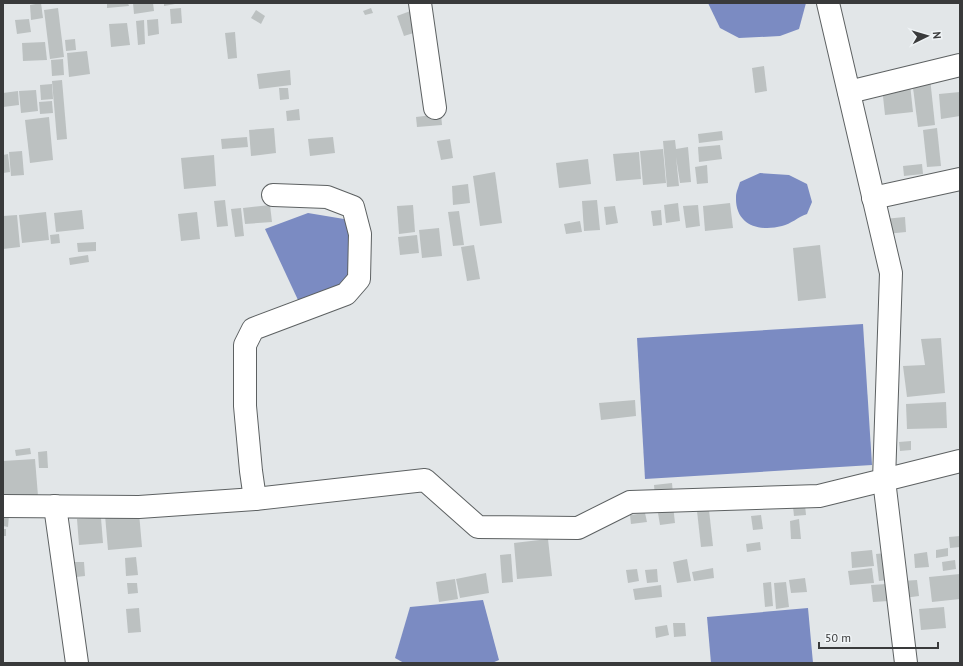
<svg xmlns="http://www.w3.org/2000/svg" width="963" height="666" font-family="'PT Sans',sans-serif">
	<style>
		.water { fill: #7b8bc2 }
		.building { fill: #bcc1c1 }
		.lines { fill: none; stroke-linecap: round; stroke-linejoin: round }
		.minor-casing { stroke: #5d6162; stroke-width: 24 }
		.minor { stroke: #fff; stroke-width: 22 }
	</style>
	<rect width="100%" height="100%" fill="#e2e6e8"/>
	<g class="water">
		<polygon points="708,3 806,3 799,29 780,36 739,38 720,28"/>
		<path d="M760,173L789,175L807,184L812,202L807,214C798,217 791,224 782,226C759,232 735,225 736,197C736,192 739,186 740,182Z"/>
		<polygon points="308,213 350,220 351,282 298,300 265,229"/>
		<polygon points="863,324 872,465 645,479 637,338"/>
		<polygon points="483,600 499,660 492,663 404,663 395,658 410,607"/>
		<polygon points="808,608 813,663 711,663 707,617"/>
	</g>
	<g class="building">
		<polygon points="41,3 43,18 31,20 30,5"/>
		<polygon points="107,3 128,3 129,6 107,8"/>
		<polygon points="133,3 153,3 154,11 134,14"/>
		<polygon points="164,3 175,3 175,4 164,6"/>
		<polygon points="58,8 64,57 50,59 44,10"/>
		<polygon points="181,8 182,23 171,24 170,9"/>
		<polygon points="371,8 373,13 365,15 363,11"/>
		<polygon points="256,10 265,16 261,24 251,18"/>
		<polygon points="413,10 420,31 404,36 397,16"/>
		<polygon points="29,19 31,32 17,34 15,20"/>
		<polygon points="158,19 159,34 148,36 147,20"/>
		<polygon points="144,20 145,44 138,45 136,21"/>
		<polygon points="127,23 130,45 111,47 109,24"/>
		<polygon points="235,32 237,58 228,59 225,33"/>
		<polygon points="75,39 76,50 66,51 65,40"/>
		<polygon points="45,42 47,60 23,61 22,43"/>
		<polygon points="87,51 90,74 69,77 67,53"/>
		<polygon points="63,59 64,75 52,76 51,60"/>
		<polygon points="764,66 767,91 755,93 752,68"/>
		<polygon points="290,70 291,85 259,89 257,74"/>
		<polygon points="930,78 935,125 918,127 912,80"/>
		<polygon points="62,80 67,139 57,140 52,81"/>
		<polygon points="52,84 53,99 41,100 40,85"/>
		<polygon points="910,84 913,112 885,115 882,87"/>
		<polygon points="279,88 288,88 289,99 280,100"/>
		<polygon points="36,90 38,111 21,113 19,91"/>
		<polygon points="18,91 19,105 3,107 3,93"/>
		<polygon points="960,92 960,116 941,119 939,94"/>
		<polygon points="52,101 53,113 40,114 39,102"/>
		<polygon points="299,109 300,120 287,121 286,111"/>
		<polygon points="441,114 442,125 417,127 416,117"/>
		<polygon points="49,117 53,160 30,163 25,120"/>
		<polygon points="274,128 276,153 251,156 249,130"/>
		<polygon points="937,128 941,166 927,167 923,130"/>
		<polygon points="722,131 723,140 699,143 698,134"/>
		<polygon points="247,137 248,147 222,149 221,139"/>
		<polygon points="333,137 335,153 310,156 308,139"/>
		<polygon points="450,139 453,158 441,160 437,141"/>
		<polygon points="675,140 676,149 688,147 691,182 680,183 676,157 679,186 667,187 663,141"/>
		<polygon points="720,145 722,159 699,162 698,147"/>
		<polygon points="663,149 666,183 643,185 640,151"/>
		<polygon points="22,151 24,175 11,176 9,152"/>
		<polygon points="639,152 641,179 616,181 613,154"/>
		<polygon points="8,154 10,172 3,173 3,155"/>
		<polygon points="214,155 216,186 184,189 181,158"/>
		<polygon points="588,159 591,184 559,188 556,163"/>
		<polygon points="922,164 923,174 904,176 903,166"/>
		<polygon points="707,165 708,183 697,184 695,167"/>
		<polygon points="495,172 502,223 480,226 473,176"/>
		<polygon points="468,184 470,203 453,205 452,186"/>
		<polygon points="225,200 228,226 217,227 214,201"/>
		<polygon points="597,200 600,230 584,231 582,201"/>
		<polygon points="678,203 680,221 666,223 664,205"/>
		<polygon points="730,203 733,228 705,231 703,206"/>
		<polygon points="270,205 272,222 245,224 243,208"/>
		<polygon points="413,205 415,232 399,234 397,206"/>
		<polygon points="698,205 700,226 686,228 683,206"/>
		<polygon points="615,206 618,223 606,225 604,207"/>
		<polygon points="241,208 244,236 235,237 231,209"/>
		<polygon points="82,210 84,229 56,232 54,213"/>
		<polygon points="661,210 662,225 653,226 651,211"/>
		<polygon points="459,211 464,245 453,246 448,212"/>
		<polygon points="46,212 49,240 22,243 19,215"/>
		<polygon points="197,212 200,239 181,241 178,214"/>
		<polygon points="17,215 20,247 3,249 3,216"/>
		<polygon points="905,217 906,232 886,234 884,219"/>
		<polygon points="580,221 582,232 566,234 564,224"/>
		<polygon points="439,228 442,256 422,258 419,230"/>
		<polygon points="59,234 60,243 51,244 50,235"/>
		<polygon points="417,235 419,253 400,255 398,237"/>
		<polygon points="96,242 96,251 78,252 77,243"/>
		<polygon points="474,245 480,279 467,281 461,247"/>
		<polygon points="820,245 826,298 798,301 793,248"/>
		<polygon points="88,255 89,262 70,265 69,258"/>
		<polygon points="941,338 945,393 907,397 903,366 925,365 921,339"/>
		<polygon points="635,400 636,416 601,420 599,403"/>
		<polygon points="946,402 947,428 907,429 906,404"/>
		<polygon points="911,441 911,450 900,451 899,442"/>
		<polygon points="30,448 31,454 16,456 15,450"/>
		<polygon points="47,451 48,468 39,468 38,452"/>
		<polygon points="35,459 38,496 3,498 3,461"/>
		<polygon points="672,483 673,494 655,496 654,485"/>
		<polygon points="673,505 675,523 660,525 657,507"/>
		<polygon points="805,505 806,515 794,516 793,507"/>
		<polygon points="709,510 713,546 701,547 697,511"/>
		<polygon points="139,513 142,547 108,550 105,515"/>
		<polygon points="645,513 647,522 631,524 630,515"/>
		<polygon points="3,515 9,515 8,527 3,526"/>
		<polygon points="761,515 763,529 753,530 751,516"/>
		<polygon points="101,518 103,543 79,545 77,519"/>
		<polygon points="799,519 801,539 791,539 790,521"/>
		<rect x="3" y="529" width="3" height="7"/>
		<polygon points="960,536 960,547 950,548 949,537"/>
		<polygon points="548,539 552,576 517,579 514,543"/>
		<polygon points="760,542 761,550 747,552 746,544"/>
		<polygon points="948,548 948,556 936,558 936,550"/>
		<polygon points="872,550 874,566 852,568 851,552"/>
		<polygon points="927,552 929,567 915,568 914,554"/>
		<polygon points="885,553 888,580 879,581 876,554"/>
		<polygon points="511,554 513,582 502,583 500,555"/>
		<polygon points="136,557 138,575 126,576 125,558"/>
		<polygon points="687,559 691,581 677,583 673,562"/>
		<polygon points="955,560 956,569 943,571 942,562"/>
		<polygon points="75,562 84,562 85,576 76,577"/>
		<polygon points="713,568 714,578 694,581 692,572"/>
		<polygon points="872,568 874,583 850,585 848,571"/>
		<polygon points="637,569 639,581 628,583 626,570"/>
		<polygon points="657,569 658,582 647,583 645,570"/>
		<polygon points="486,573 489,593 460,598 456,579"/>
		<polygon points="960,574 960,599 932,602 929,577"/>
		<polygon points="805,578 807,592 791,593 789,580"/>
		<polygon points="455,579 458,599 439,602 436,582"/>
		<polygon points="917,580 919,596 904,598 902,581"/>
		<polygon points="771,582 773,606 765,607 763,583"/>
		<polygon points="786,582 789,607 776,609 774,583"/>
		<polygon points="127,583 137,583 138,593 128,594"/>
		<polygon points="887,584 889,601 873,602 871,585"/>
		<polygon points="661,585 662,597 635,600 633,589"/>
		<polygon points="944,607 946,628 921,630 919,609"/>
		<polygon points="139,608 141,632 128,633 126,609"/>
		<polygon points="673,623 685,623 686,636 674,637"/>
		<polygon points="667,625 669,635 656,638 655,627"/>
	</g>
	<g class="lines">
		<defs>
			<g id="minor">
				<polyline points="420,3 435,108"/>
				<polyline points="849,92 960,65"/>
				<polyline points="873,198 960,179"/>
				<polyline points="255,499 251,471 245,406 245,345 253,329 346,294 359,279 360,234 353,207 327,197 273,195"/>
				<polyline points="3,506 139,507 255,499 425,480 478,527 578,528 630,502 819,496 884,480 891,273 828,3"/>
				<polyline points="55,506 77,663"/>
				<polyline points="906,663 884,480 960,461"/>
			</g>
		</defs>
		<use href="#minor" class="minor-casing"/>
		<use href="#minor" class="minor"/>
	</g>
	<rect width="963" height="666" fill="none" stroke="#393a3b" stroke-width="8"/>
	<g transform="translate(927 36) rotate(85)" stroke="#eff3f5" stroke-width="3" paint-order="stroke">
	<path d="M0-3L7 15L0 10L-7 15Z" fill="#393a3b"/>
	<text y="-6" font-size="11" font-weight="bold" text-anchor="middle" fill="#393a3b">N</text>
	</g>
	<path d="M819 642v6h119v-6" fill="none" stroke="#393a3b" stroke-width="2"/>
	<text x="825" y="642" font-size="12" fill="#393a3b" stroke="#eff3f5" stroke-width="3" paint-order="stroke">50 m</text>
</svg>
